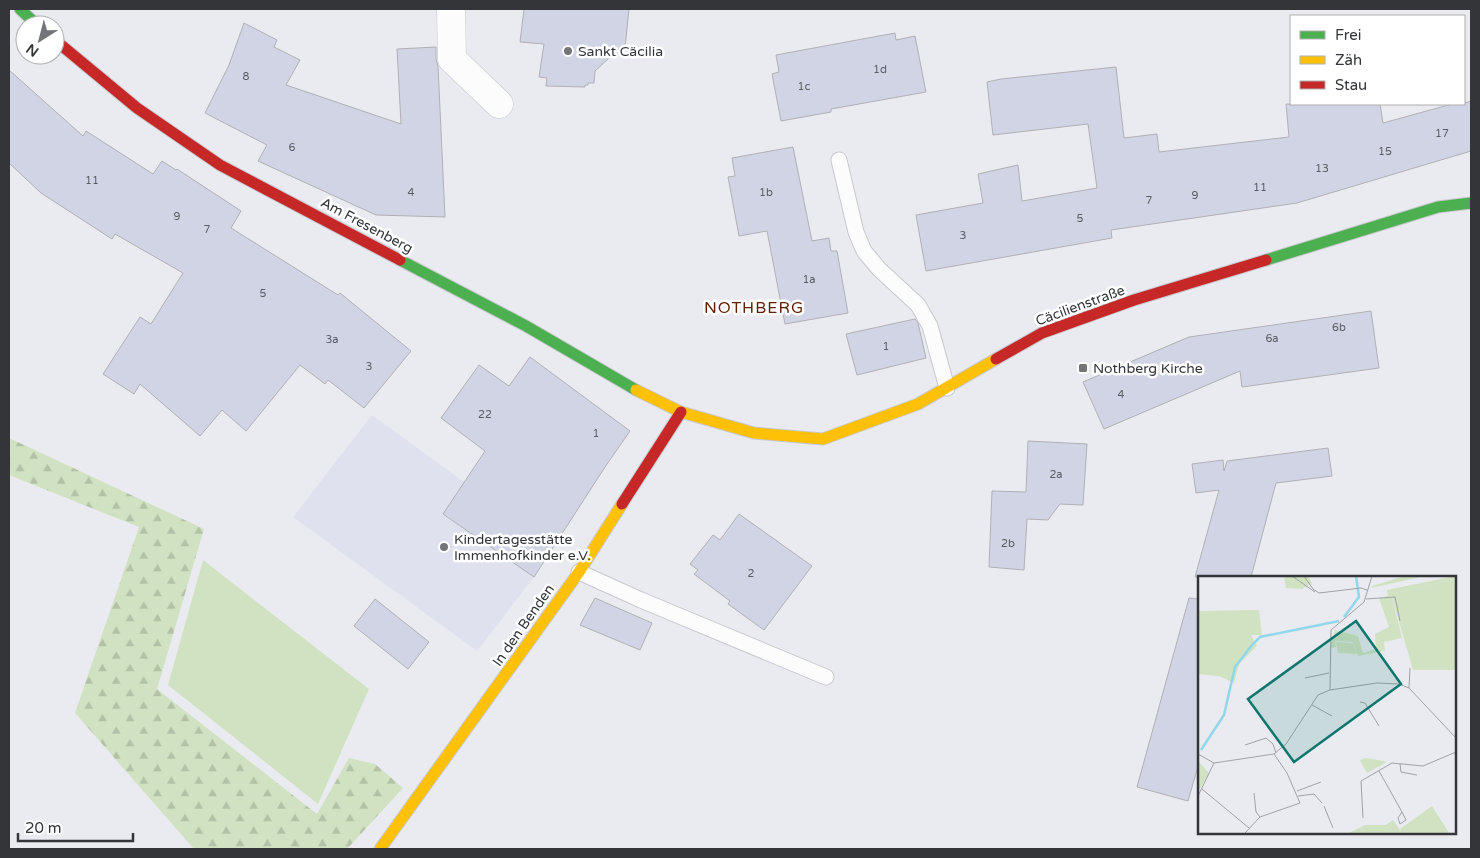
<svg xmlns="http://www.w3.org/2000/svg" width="1480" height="858" font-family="'Varela Round',sans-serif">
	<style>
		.built { fill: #dfe1ee }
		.forest { fill: url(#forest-firs) }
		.pitch { fill: #d0e2c1 }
		.building { fill: #d1d4e4; stroke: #b0b0b4 }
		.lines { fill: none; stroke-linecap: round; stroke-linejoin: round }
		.lane-casing { stroke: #c8c9ce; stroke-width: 17 }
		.street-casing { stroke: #c8c9ce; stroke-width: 29 }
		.fast-casing { stroke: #c8c9ce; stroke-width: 13 }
		.slow-casing { stroke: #c8c9ce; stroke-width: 13 }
		.jam-casing { stroke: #c8c9ce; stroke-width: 13 }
		.lane { stroke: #fcfcfd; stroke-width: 15 }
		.street { stroke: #fcfcfd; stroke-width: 28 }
		.fast { stroke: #4caf50; stroke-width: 11 }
		.slow { stroke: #ffc107; stroke-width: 11 }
		.jam { stroke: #c62828; stroke-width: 11 }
		.poi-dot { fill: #747579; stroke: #fff; stroke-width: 2 }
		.labels { text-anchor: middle; stroke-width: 5; stroke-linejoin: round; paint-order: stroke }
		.number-label { font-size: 11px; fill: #5b5d64 }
		.poi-label { font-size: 14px; fill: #343539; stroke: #fff; text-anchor: start }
		.street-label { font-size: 14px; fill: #343539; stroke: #fff }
		.quarter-label { font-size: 16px; letter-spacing: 1px; fill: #602005; stroke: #fff }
		.inset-river { fill: none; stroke: #91d7ea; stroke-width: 2.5 }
		.inset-road { fill: none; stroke: #a1a2a7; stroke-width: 1 }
		.view { fill: #0f766e; fill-opacity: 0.15; stroke: #0f766e; stroke-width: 2.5 }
		.inset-edge { fill: none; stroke: #343539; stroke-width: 2.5 }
	</style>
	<defs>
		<pattern id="forest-firs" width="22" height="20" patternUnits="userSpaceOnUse" patternTransform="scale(1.25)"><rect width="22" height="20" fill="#d0e2c1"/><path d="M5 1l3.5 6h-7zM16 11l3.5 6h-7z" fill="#b3c2a7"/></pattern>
	</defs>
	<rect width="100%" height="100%" fill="#eaebf1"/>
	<polygon class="built" points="372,415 464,482 470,472 492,486 549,468 588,494 534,577 477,651 293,517"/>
	<polygon class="forest" points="9,438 204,529 157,689 317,814 349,758 375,764 403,788 347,849 194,849 75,713 139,527 9,475"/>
	<polygon class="pitch" points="203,560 369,689 318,804 168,685"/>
	<g class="building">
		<polygon points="524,9 629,9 625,48 621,47 595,71 594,83 588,83 588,85 585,85 585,87 546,86 547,78 539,77 544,44 520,42"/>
		<polygon points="244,23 277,40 274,47 300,60 286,85 401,124 397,49 436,47 436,59 438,66 445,217 376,215 258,161 267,145 205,113 229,65"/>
		<polygon points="895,33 896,40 915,36 926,92 831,109 831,112 781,121 772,74 779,72 776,55"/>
		<polygon points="1116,67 1124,138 1157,134 1159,152 1289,137 1286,104 1380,104 1383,123 1452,104 1464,104 1464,100 1465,100 1465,103 1471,101 1471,151 1297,203 1111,230 1112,238 926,271 916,215 983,203 978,174 1018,165 1022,201 1097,188 1088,124 993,135 987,82 1001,79"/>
		<polygon points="9,70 83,136 86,131 153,174 162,161 176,170 177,169 241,211 231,228 338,295 340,293 411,351 364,408 328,380 325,384 300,365 246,431 222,410 200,436 140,384 134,394 103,374 140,317 151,324 183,273 115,234 112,239 41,193 9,163"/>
		<polygon points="793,147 812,241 829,238 831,251 837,251 848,313 785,324 767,231 739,236 728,177 735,176 732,158"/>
		<polygon points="1371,311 1379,368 1242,387 1240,371 1104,429 1083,382 1189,337"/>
		<polygon points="915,319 918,323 926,358 857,375 846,334"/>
		<polygon points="530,357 630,431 605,467 534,577 443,514 485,451 441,418 479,365 509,386"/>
		<polygon points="1028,441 1087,444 1083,505 1060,504 1048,520 1027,519 1024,570 989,567 992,491 1026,492"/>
		<polygon points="1328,448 1332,476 1276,483 1251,577 1195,577 1219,490 1196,493 1192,464 1223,460 1224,471 1227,461"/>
		<polygon points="739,514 812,566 764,630 728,604 730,601 694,574 698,570 690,564 713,535 720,540"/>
		<polygon points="595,598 652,623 640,650 580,625"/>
		<polygon points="1189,598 1199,599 1199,763 1188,801 1137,787"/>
		<polygon points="375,599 429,642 408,669 354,626"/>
	</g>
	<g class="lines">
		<defs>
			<g id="lane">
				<polyline points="839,160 856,232 864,251 879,269 918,305 930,326 947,388"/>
				<polyline points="579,572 641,600 826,677"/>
			</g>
			<polyline id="street" points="451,9 452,59 499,104"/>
			<g id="fast">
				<polyline points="20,9 37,25"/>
				<polyline points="400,260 526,326 636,390"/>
				<polyline points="1266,260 1438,207 1471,203"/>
			</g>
			<g id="slow">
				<polyline points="636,390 681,412 754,433 823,439 918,404 996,359"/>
				<polyline points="380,849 579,572 622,504"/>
			</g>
			<g id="jam">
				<polyline points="55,40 137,108 220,165 400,260"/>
				<polyline points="996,359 1042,333 1134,300 1266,260"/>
				<polyline points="622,504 681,412"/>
			</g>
		</defs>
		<use href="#lane" class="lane-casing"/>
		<use href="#street" class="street-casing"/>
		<use href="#fast" class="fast-casing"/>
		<use href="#slow" class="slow-casing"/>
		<use href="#jam" class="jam-casing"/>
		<use href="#lane" class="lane"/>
		<use href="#street" class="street"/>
		<use href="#fast" class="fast"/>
		<use href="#slow" class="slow"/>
		<use href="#jam" class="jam"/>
	</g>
	<g class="poi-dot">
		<circle cx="568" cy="51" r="5"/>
		<rect x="1078" y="363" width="10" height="10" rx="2.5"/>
		<circle cx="444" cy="547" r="5"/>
	</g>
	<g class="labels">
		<g class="number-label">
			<text x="880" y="73">1d</text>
			<text x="246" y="80">8</text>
			<text x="804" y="90">1c</text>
			<text x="1442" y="137">17</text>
			<text x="292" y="151">6</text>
			<text x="1385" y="155">15</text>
			<text x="1322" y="172">13</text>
			<text x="92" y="184">11</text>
			<text x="1260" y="191">11</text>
			<text x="411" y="196">4</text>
			<text x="766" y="196">1b</text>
			<text x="1195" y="199">9</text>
			<text x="1149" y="204">7</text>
			<text x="177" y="220">9</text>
			<text x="1080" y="222">5</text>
			<text x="207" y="233">7</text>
			<text x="963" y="239">3</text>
			<text x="809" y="283">1a</text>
			<text x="263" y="297">5</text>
			<text x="1339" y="331">6b</text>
			<text x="1272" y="342">6a</text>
			<text x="332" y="343">3a</text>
			<text x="886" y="350">1</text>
			<text x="369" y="370">3</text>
			<text x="1121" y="398">4</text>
			<text x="485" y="418">22</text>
			<text x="596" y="437">1</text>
			<text x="1056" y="478">2a</text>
			<text x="1008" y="547">2b</text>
			<text x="751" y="577">2</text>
		</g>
		<g class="poi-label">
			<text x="578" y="56">Sankt Cäcilia</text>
			<text x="1093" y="373">Nothberg Kirche</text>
			<text x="454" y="544">Kindertagesstätte<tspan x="454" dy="16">Immenhofkinder e.V.</tspan></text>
		</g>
		<g class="street-label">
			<text transform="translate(367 225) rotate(28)" y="5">Am Fresenberg</text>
			<text transform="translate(1080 305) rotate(-20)" y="5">Cäcilienstraße</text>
			<text transform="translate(523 625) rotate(-55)" y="5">In den Benden</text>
		</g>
		<g class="quarter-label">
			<text x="754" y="313">NOTHBERG</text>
		</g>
	</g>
	<g transform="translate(1198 576)">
		<rect width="258" height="258" fill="#eaebf1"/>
		<path d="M207,0H227L173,12L174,10ZM257,3V94H215L193,18ZM61,34L64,59H53L59,70L41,88L36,107L21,100L0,98V35ZM1,186L11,197L0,216V187ZM234,230L251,257H204L202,253Z" fill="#d0e2c1"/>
		<path d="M86,0H110L114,7L104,13L88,12ZM257,0V3L193,18L204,62L186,66L187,75L160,80L155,66L137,65L138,71L132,72L137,54L160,60L165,77L178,73L177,58L191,51L181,22L190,20L189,14Z" fill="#d0e2c1"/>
		<path d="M195,244L204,257H151L167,249H188Z" fill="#d0e2c1"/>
		<path d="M167,182L175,183L189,186L169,197L162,184Z" fill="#d0e2c1"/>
		<path d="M138,66L155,67L159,78L140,77Z" fill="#d0e2c1"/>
		<path class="inset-river" d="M146,41L161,21L158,0M3,174L26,139L37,91L54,69L62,61L141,45"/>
		<path class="inset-road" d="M94,0L117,16M106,0L115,13L121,17L163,12L169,14M168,23L197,21L202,45M107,102L131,97M211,112L212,92M132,114L133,54L166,26L174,0M162,126L167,127L181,150M114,129L134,140M47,169L68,162L75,168L78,177M0,178L16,187L76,178L88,168L120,119L132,114L179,107L201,108L211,112L258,162M202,188L203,196L219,199M181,195L204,236M4,213L51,252M99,215L123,206M56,217L58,236L62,241M0,220L16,187M100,220L116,218L124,227M126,230L135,252M204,236L208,244L202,248L200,242ZM165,242L163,205L194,187L225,190L258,176M47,257L62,241L102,227L89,197L76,178"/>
		<path class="view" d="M158,45L203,108L96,186L50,123Z"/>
		<rect width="258" height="258" class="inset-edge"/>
	</g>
	<rect width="1480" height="858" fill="none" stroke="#343539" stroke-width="20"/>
	<rect x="1290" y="15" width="175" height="90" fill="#ffffff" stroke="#aeaeb0"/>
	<rect x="1300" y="31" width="25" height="8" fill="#4caf50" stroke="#aeaeb0"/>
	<text x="1335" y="40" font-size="15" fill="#343539">Frei</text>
	<rect x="1300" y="56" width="25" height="8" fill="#ffc107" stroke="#aeaeb0"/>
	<text x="1335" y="65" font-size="15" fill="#343539">Zäh</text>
	<rect x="1300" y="81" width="25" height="8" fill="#c62828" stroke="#aeaeb0"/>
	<text x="1335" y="90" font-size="15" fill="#343539">Stau</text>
	<g transform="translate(40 40) rotate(216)"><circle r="24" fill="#ffffff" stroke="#aeaeb0"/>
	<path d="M0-4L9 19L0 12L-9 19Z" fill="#747579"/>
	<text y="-8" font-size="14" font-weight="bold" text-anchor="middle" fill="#343539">N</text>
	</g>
	<path d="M18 833v8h115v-8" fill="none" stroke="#343539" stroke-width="2.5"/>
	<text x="25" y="833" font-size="15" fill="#343539" stroke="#ffffff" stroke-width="4" paint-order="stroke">20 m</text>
</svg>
